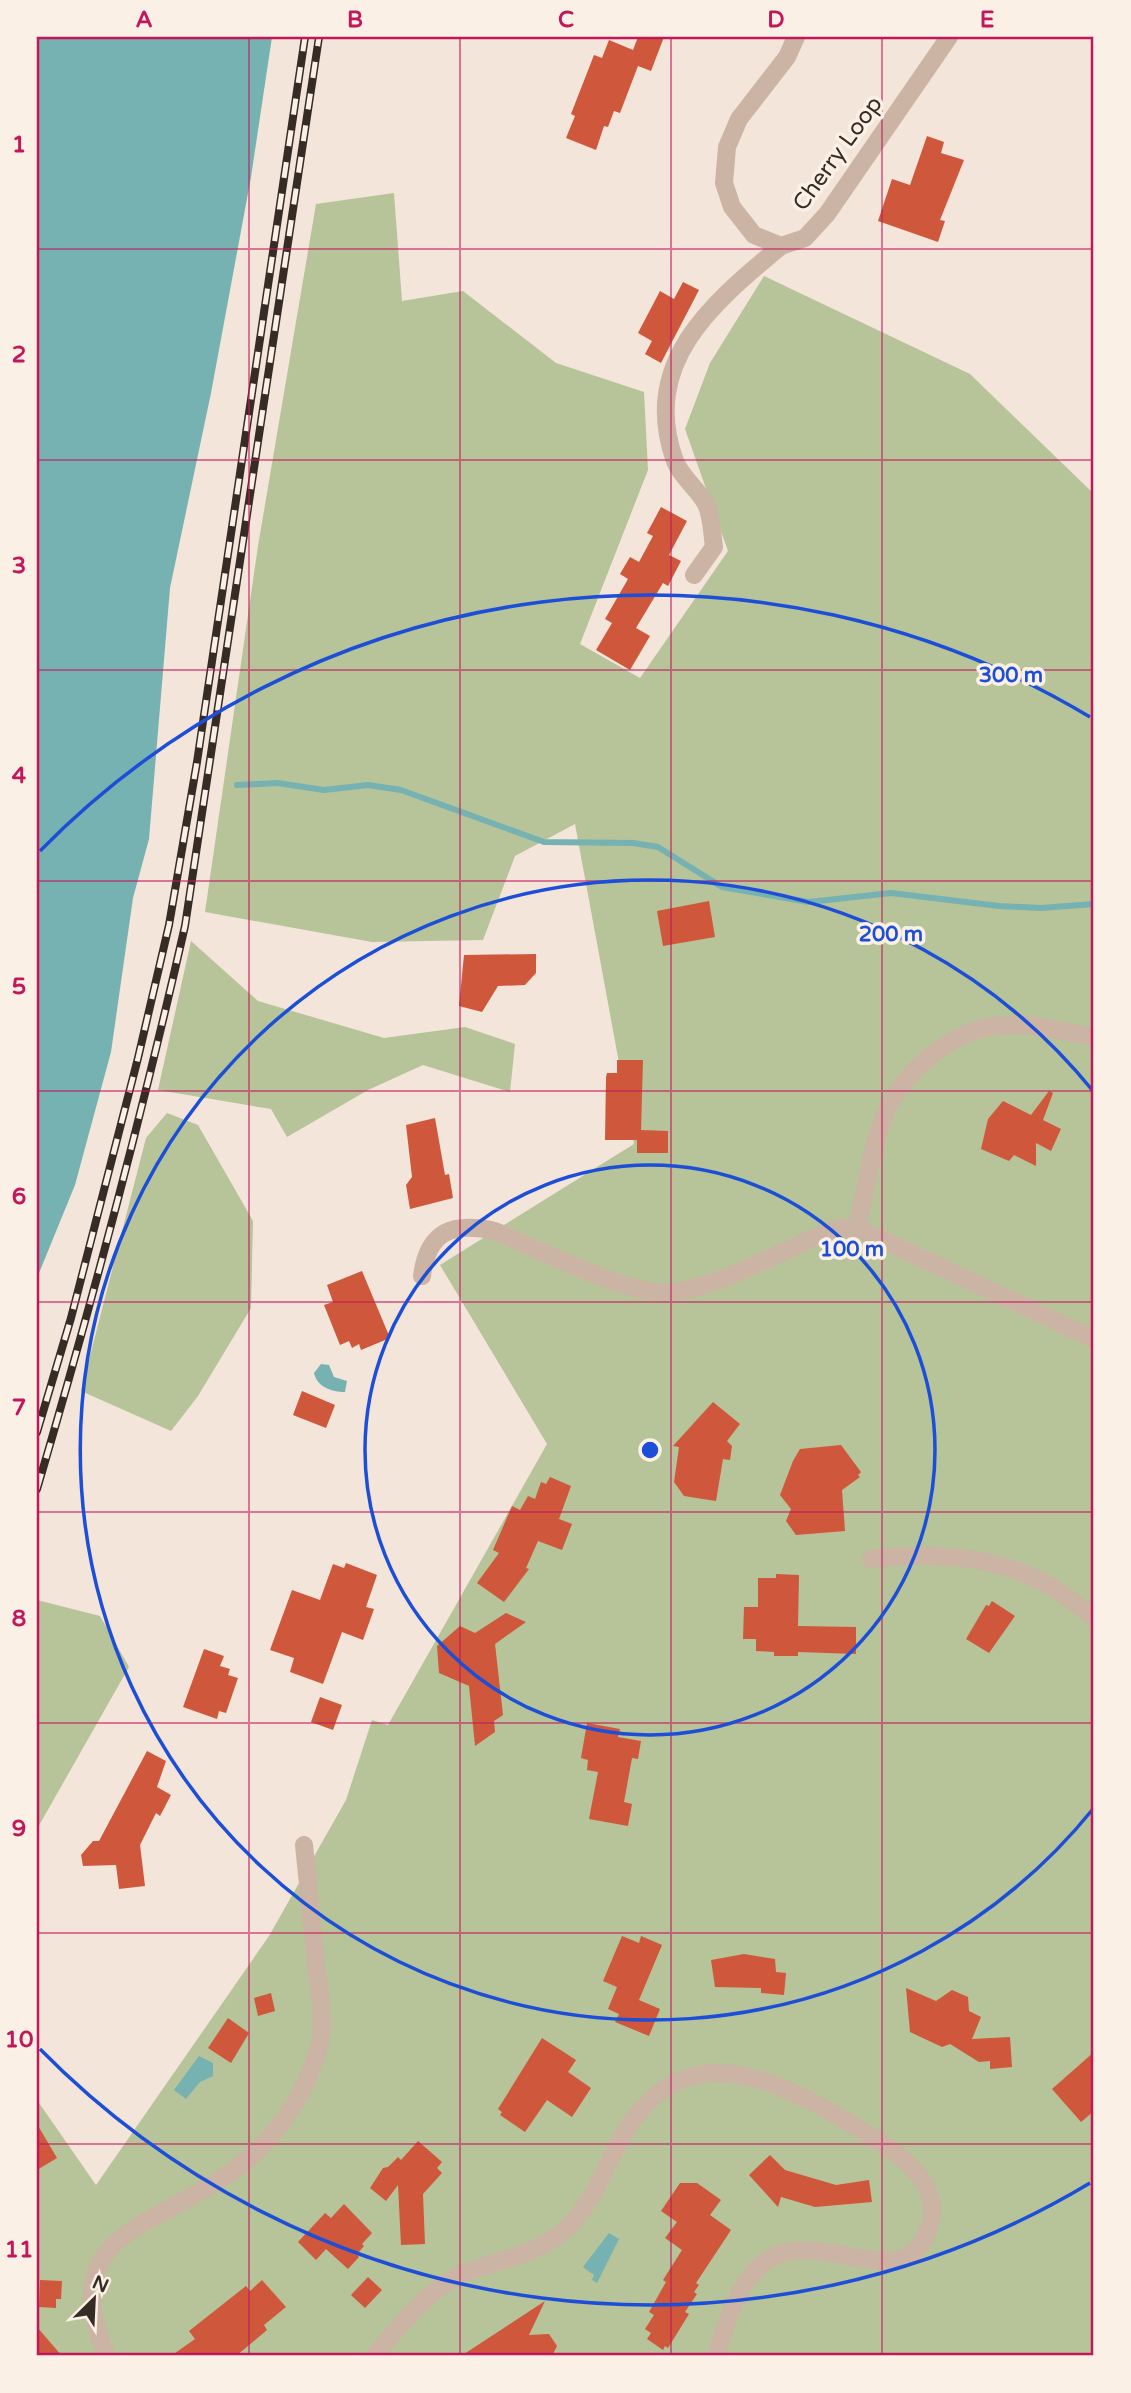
<svg xmlns="http://www.w3.org/2000/svg" width="1131" height="2393" font-family="'Varela Round',sans-serif">
	<style>
		.green { fill: #b7c398 }
		.water { fill: #76b2b2 }
		.lines { fill: none; stroke-linecap: round; stroke-linejoin: round }
		.stream { stroke: #76b2b2; stroke-width: 6 }
		.building { fill: #cf573b }
		.minor { stroke: #ccb4a4; stroke-width: 18 }
		.rail-casing { stroke: #372b26; stroke-width: 8 }
		.rail { stroke: #fbf0e5; stroke-width: 5; stroke-dasharray: 16; stroke-linecap: butt }
		.grid { fill: none; stroke: #c2185b; stroke-width: 2; stroke-opacity: 0.55 }
		.ring { fill: none; stroke: #1d4ed8; stroke-width: 3.5 }
		.labels { text-anchor: middle; stroke-width: 7; stroke-linejoin: round; paint-order: stroke }
		.street-label { font-size: 23px; fill: #372b26; stroke: #fbf0e5 }
		.centre { fill: #1d4ed8; stroke: #fbf0e5; stroke-width: 3.5 }
		.ring-label { font-size: 21px; text-anchor: middle; font-weight: bold; fill: #1d4ed8; stroke: #fbf0e5; stroke-width: 7; stroke-linejoin: round; paint-order: stroke }
		.neatline { fill: none; stroke: #c2185b; stroke-width: 2.5 }
		.grid-label { font-size: 23px; text-anchor: middle; font-weight: bold; fill: #c2185b }
	</style>
	<rect width="100%" height="100%" fill="#f3e5d9"/>
	<g class="green">
		<polygon points="394,193 402,301 463,291 556,363 644,392 648,470 580,644 640,678 728,551 685,429 710,363 764,276 970,374 1094,494 1094,2356 37,2356 37,2100 96,2185 269,1936 346,1800 372,1720 388,1725 547,1444 440,1265 634,1144 575,824 515,856 483,940 372,942 205,912 258,546 316,204"/>
		<polygon points="191,941 258,1001 384,1038 465,1027 515,1044 510,1092 423,1065 368,1090 287,1137 271,1109 158,1090"/>
		<polygon points="167,1113 198,1125 253,1221 251,1308 198,1396 171,1431 81,1391 146,1138"/>
		<polygon points="37,1600 100,1616 129,1667 37,1829"/>
	</g>
	<g class="water">
		<polygon points="37,37 272,37 251,177 211,393 170,588 149,839 133,898 111,1052 75,1185 37,1278"/>
		<path d="M321,1364L329,1365L334,1377L347,1381L345,1392C332,1392 317,1387 314,1373Z"/>
		<polygon points="199,2056 213,2063 213,2076 200,2082 186,2099 174,2090"/>
		<polygon points="609,2233 619,2239 597,2283 592,2280 594,2275 583,2267"/>
	</g>
	<g class="lines">
		<polyline class="stream" points="237,785 277,783 324,790 368,785 401,790 544,842 633,843 658,847 722,887 809,902 891,893 999,906 1041,908 1094,904"/>
	</g>
	<g class="building">
		<polygon points="638,37 664,37 651,71 638,66 620,113 614,111 608,127 604,126 596,150 566,138 575,116 571,114 594,55 602,58 609,40 633,50"/>
		<polygon points="927,136 944,142 941,153 964,160 940,220 945,221 938,242 878,221 892,179 910,185"/>
		<polygon points="683,282 699,290 661,363 645,354 652,341 638,333 660,291 674,299"/>
		<polygon points="661,507 687,521 669,555 681,561 668,586 663,583 636,628 650,636 630,670 596,650 612,623 605,619 628,579 620,574 630,557 639,562 653,536 647,533"/>
		<polygon points="709,901 715,937 663,946 657,911"/>
		<polygon points="536,954 536,973 525,985 498,986 482,1012 459,1006 464,955"/>
		<polygon points="617,1060 643,1060 641,1130 668,1131 668,1153 637,1153 637,1140 605,1140 606,1077 607,1073 617,1073"/>
		<polygon points="1049,1091 1053,1093 1043,1120 1061,1129 1051,1151 1036,1143 1036,1166 1014,1155 1009,1161 981,1149 988,1119 1003,1101 1031,1115"/>
		<polygon points="435,1118 445,1175 449,1174 453,1198 410,1209 406,1185 412,1177 406,1125"/>
		<polygon points="362,1271 390,1338 361,1350 359,1344 352,1348 349,1341 340,1345 324,1305 333,1302 327,1285"/>
		<polygon points="302,1391 335,1405 326,1428 293,1415"/>
		<polygon points="713,1402 740,1424 727,1441 732,1446 730,1460 723,1459 716,1501 684,1496 674,1482 679,1447 673,1446"/>
		<polygon points="841,1445 861,1472 858,1475 860,1477 842,1490 845,1531 796,1535 786,1521 791,1509 780,1495 793,1461 800,1449"/>
		<polygon points="550,1477 571,1486 559,1519 572,1524 562,1550 538,1541 526,1568 529,1569 504,1602 477,1583 499,1553 493,1550 512,1506 520,1510 528,1496 535,1499 541,1482 546,1484"/>
		<polygon points="346,1563 377,1575 366,1607 374,1609 363,1640 342,1632 323,1684 290,1672 294,1658 270,1650 292,1590 320,1600 333,1564 344,1568"/>
		<polygon points="776,1574 799,1575 798,1626 856,1627 856,1654 798,1652 798,1656 774,1656 774,1652 756,1651 756,1639 743,1639 744,1607 758,1607 758,1578 776,1578"/>
		<polygon points="992,1601 1015,1616 989,1653 966,1639 986,1605 989,1606"/>
		<polygon points="506,1613 526,1622 495,1644 503,1715 494,1721 495,1732 475,1746 469,1686 439,1673 437,1646 460,1626 475,1633"/>
		<polygon points="204,1649 224,1656 220,1666 230,1669 228,1675 238,1678 226,1713 219,1711 217,1719 183,1707"/>
		<polygon points="320,1697 342,1705 333,1730 311,1722"/>
		<polygon points="587,1723 620,1729 618,1737 641,1741 638,1759 632,1758 624,1802 632,1804 628,1826 589,1819 598,1772 587,1770 588,1760 581,1758"/>
		<polygon points="147,1751 166,1761 157,1787 171,1795 160,1816 156,1813 140,1845 145,1886 119,1889 116,1865 83,1866 81,1855 93,1841 99,1841"/>
		<polygon points="622,1936 639,1943 641,1936 662,1945 639,2000 660,2009 649,2036 615,2022 619,2014 608,2009 617,1987 603,1981"/>
		<polygon points="744,1954 775,1959 776,1972 786,1973 784,1995 761,1993 761,1988 715,1987 711,1960"/>
		<polygon points="906,1988 936,2001 952,1990 968,1997 969,2011 981,2017 972,2039 1010,2037 1012,2067 990,2069 990,2061 979,2062 950,2044 942,2047 910,2032"/>
		<polygon points="271,1993 275,2011 258,2016 254,1998"/>
		<polygon points="228,2018 249,2033 231,2063 208,2048"/>
		<polygon points="542,2038 576,2060 568,2072 591,2088 572,2117 547,2100 525,2132 500,2115 502,2112 498,2109"/>
		<polygon points="1094,2052 1094,2111 1081,2122 1052,2089"/>
		<polygon points="37,2124 57,2158 37,2170"/>
		<polygon points="418,2141 442,2162 437,2168 442,2173 423,2194 425,2244 401,2245 398,2185 386,2201 370,2188 383,2168 388,2167 398,2157 401,2160"/>
		<polygon points="770,2155 785,2170 836,2185 869,2180 872,2202 815,2207 781,2197 778,2207 749,2175"/>
		<polygon points="680,2183 697,2183 721,2200 710,2215 731,2230 696,2283 699,2285 694,2292 697,2294 685,2312 689,2314 668,2348 665,2346 663,2350 647,2339 651,2333 645,2329 654,2315 649,2312 666,2282 663,2280 682,2250 665,2238 677,2222 661,2211"/>
		<polygon points="344,2204 372,2233 362,2244 364,2246 357,2254 359,2257 348,2269 326,2249 316,2260 298,2242 325,2213 331,2218"/>
		<polygon points="368,2277 382,2290 365,2308 351,2295"/>
		<polygon points="40,2280 62,2281 61,2299 56,2299 56,2308 39,2307"/>
		<polygon points="262,2280 286,2307 264,2325 267,2330 236,2356 171,2356 195,2339 189,2331 246,2286 250,2291"/>
		<polygon points="545,2301 529,2335 549,2334 557,2346 552,2356 461,2356"/>
		<polygon points="37,2327 62,2356 37,2356"/>
	</g>
	<g class="lines">
		<g class="minor">
			<polyline points="796,37 787,57 739,119 727,147 724,183 732,207 754,235 781,246 805,238 827,214 949,37"/>
			<path d="M694,575L714,547C712,534 712,516 706,504C698,489 681,477 675,461C639,362 714,302 781,246"/>
			<path d="M857,1228C866,1190 872,1137 890,1104C912,1064 958,1027 1004,1025C1034,1023 1065,1032 1094,1037"/>
			<path d="M422,1276C428,1230 453,1222 495,1231C536,1248 636,1300 676,1292C724,1284 779,1252 825,1233L840,1228H857L1094,1339"/>
			<path d="M871,1559C933,1552 994,1554 1050,1586C1066,1595 1080,1607 1094,1618"/>
			<path d="M107,2356C56,2237 145,2230 224,2177C267,2149 300,2106 316,2057C327,2026 319,1993 316,1962C312,1923 308,1884 304,1845"/>
			<path d="M374,2356C398,2329 424,2293 458,2276C490,2261 532,2257 560,2234C591,2210 604,2169 622,2137C687,2024 787,2085 869,2135C896,2152 939,2181 931,2219C913,2308 817,2220 763,2263C736,2285 726,2325 716,2356"/>
		</g>
		<defs>
			<g id="rail">
				<polyline points="37,1432 71,1318 138,1058 169,925 197,762 305,37"/>
				<path d="M37,1489C92,1303 142,1115 185,926L319,37"/>
			</g>
		</defs>
		<use href="#rail" class="rail-casing"/>
		<use href="#rail" class="rail"/>
	</g>
	<path class="grid" d="M249,37V2356M460,37V2356M671,37V2356M882,37V2356M37,249H1094M37,460H1094M37,670H1094M37,881H1094M37,1091H1094M37,1302H1094M37,1512H1094M37,1723H1094M37,1933H1094M37,2144H1094"/>
	<g class="ring">
		<circle cx="650" cy="1450" r="285"/>
		<path d="M1093 1809A570 570 0 1 1 1093 1091"/>
		<path d="M1090 2183A855 855 0 0 1 40 2049M40 851A855 855 0 0 1 1090 717"/>
	</g>
	<g class="labels">
		<g class="street-label">
			<text transform="translate(837 153) rotate(-54)" y="8">Cherry Loop</text>
		</g>
	</g>
	<circle cx="650" cy="1450" r="10" class="centre"/>
	<g class="ring-label">
		<text x="1011" y="682">300 m</text>
		<text x="891" y="941">200 m</text>
		<text x="852" y="1256">100 m</text>
	</g>
	<rect width="1131" height="2393" fill="none" stroke="#fbf0e5" stroke-width="77"/>
	<g transform="translate(94 2299) rotate(24)" stroke="#fbf0e5" stroke-width="5" paint-order="stroke">
	<path d="M0-5L12 26L0 18L-12 26Z" fill="#372b26"/>
	<text y="-10" font-size="19" font-weight="bold" text-anchor="middle" fill="#372b26">N</text>
	</g>
	<rect x="38" y="38" width="1054" height="2316" class="neatline"/>
	<g class="grid-label">
		<text x="144" y="27">A</text>
		<text x="355" y="27">B</text>
		<text x="566" y="27">C</text>
		<text x="776" y="27">D</text>
		<text x="987" y="27">E</text>
		<text x="19" y="152">1</text>
		<text x="19" y="362">2</text>
		<text x="19" y="573">3</text>
		<text x="19" y="783">4</text>
		<text x="19" y="994">5</text>
		<text x="19" y="1204">6</text>
		<text x="19" y="1415">7</text>
		<text x="19" y="1626">8</text>
		<text x="19" y="1836">9</text>
		<text x="19" y="2047">10</text>
		<text x="19" y="2257">11</text>
	</g>
</svg>
